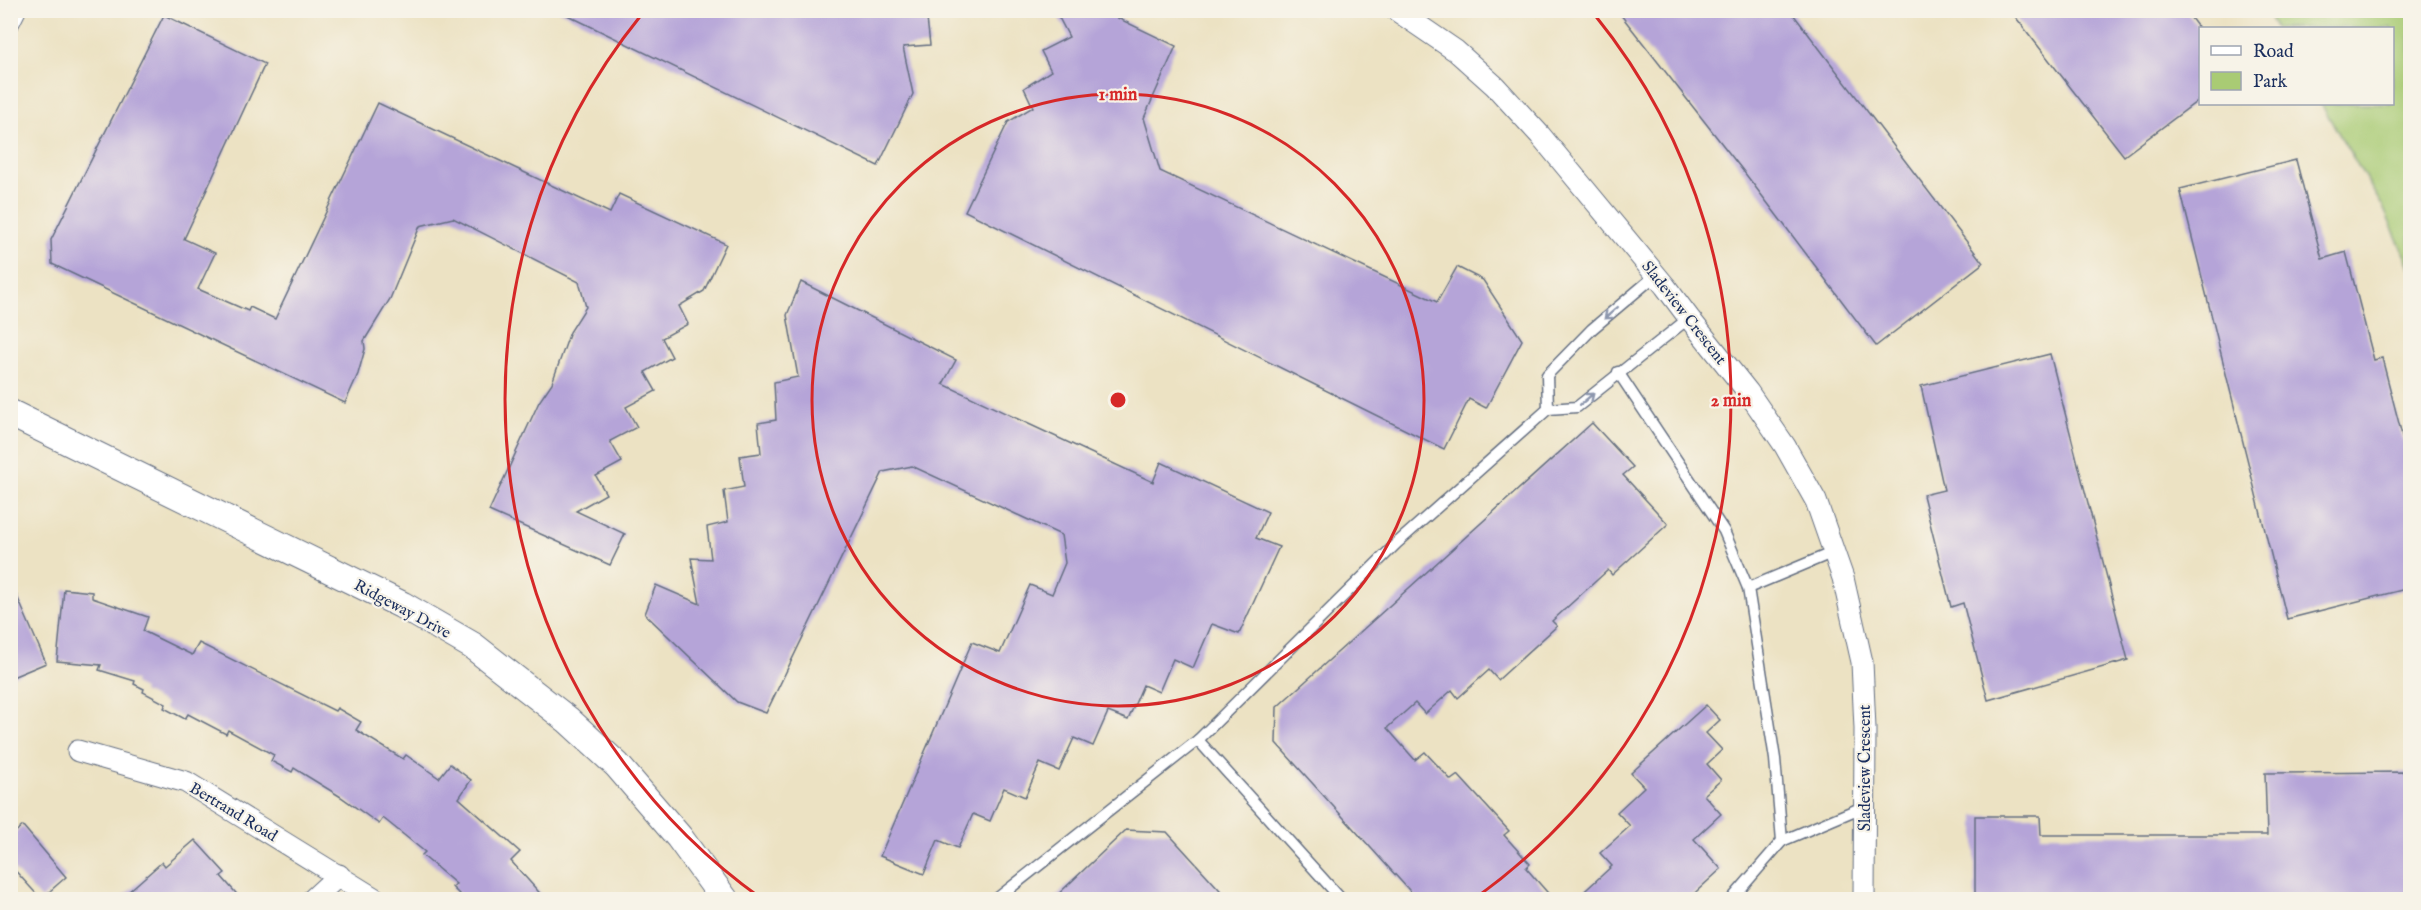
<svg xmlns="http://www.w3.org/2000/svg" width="2421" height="910" font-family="'IM FELL English',serif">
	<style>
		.green { fill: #a9cb74; stroke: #627d69; stroke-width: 1.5 }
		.building { fill: #b5a4d8 }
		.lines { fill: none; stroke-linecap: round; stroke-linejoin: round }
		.service-casing { stroke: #646e81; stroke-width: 13 }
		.minor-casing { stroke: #646e81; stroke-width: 23 }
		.tertiary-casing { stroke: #646e81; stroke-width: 29 }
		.service { stroke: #fff; stroke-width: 10 }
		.minor { stroke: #fff; stroke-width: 21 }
		.tertiary { stroke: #fff; stroke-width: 27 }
		.oneway { stroke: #8d97ae }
		.ring { fill: none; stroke: #d62828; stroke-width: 3 }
		.labels { text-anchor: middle; stroke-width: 4.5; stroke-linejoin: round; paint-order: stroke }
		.street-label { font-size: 16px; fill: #1b2f5e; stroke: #f7f3e8 }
		.centre { fill: #d62828; stroke: #f7f3e8; stroke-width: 3 }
		.ring-label { font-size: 18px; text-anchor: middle; font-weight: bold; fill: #d62828; stroke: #f7f3e8; stroke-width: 4.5; stroke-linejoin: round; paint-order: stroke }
	</style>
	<rect width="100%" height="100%" fill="#f7f3e8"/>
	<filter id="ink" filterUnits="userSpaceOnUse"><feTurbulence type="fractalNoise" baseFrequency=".0167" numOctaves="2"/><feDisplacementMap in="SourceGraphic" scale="12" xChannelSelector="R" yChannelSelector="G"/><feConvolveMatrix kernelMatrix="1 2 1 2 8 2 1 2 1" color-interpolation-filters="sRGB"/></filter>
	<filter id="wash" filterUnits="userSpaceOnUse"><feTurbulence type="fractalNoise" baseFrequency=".008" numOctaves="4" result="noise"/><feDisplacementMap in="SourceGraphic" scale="24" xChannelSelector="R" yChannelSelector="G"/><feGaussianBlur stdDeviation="1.35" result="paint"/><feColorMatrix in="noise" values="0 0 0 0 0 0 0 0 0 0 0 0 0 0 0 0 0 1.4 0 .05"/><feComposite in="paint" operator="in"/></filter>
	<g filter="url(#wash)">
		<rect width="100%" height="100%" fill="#ece2c3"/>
		<polygon class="green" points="2265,11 2410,11 2410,268 2383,207 2321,104 2392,104 2392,28 2276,28"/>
		<g id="blocks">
			<g class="building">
				<polygon points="557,10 926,10 930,45 903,47 913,94 878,166"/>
				<polygon points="1055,10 1101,10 1176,46 1144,118 1160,171 1437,302 1457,267 1483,280 1522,340 1486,408 1469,399 1444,449 965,211 1008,122 1033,107 1024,88 1051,71 1041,51 1069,37"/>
				<polygon points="1617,10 1790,10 1983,263 1876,346 1744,172"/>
				<polygon points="2010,10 2185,10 2200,30 2200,99 2124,156"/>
				<polygon points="164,15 265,64 184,239 215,253 198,289 248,311 250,307 275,319 378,103 610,213 619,194 726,244 704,291 679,306 688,324 662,338 672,357 645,372 656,391 626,407 637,427 610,441 622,462 596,476 606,494 576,511 625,534 610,565 489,511 539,402 552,383 570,332 586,307 579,282 453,218 420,226 390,299 364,341 365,349 358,374 345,403 52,264 51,240"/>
				<polygon points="2296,160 2322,259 2346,252 2374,360 2382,358 2410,466 2410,588 2287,619 2180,189"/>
				<polygon points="801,282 956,360 943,384 1153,482 1161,462 1268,512 1256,538 1279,547 1239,634 1212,624 1193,668 1173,659 1159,692 1143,685 1128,720 1108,712 1093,746 1074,738 1059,771 1040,763 1025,797 1004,788 990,821 973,814 958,848 938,840 924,874 880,856 972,642 1000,653 1030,585 1052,594 1065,563 1061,535 912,466 883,472 766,713 737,702 645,614 656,585 700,604 691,558 711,559 707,527 728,522 724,491 744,487 740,456 761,453 758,423 776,420 774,382 798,377 787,315"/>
				<polygon points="2050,354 2128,660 1988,700 1963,603 1951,607 1923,495 1944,490 1921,386"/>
				<polygon points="1592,423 1633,467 1623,475 1668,524 1612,575 1608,570 1552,621 1557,626 1498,680 1489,670 1458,698 1452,690 1425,714 1415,703 1387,728 1415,760 1425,752 1451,780 1458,775 1509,831 1504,835 1530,864 1526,868 1554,900 1418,900 1276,743 1277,707"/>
				<polygon points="10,580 46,663 10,678"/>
				<polygon points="64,589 92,592 92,598 148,617 143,631 192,655 199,643 335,711 337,708 361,722 356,730 403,759 406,755 439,778 450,764 471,780 459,798 520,852 511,861 546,900 465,900 452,887 456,884 422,855 425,852 383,818 379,824 341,797 294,768 292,772 271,761 274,755 228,730 226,734 188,714 185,719 164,708 166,704 143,692 144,689 134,684 135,681 99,670 101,665 57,661"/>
				<polygon points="1706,705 1720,720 1706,733 1722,750 1707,764 1721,780 1704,795 1721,814 1694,839 1721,869 1687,900 1575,900 1612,866 1600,853 1630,826 1617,812 1644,787 1631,773"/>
				<polygon points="2410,772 2410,900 1975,900 1975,816 2040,816 2041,835 2267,835 2265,773"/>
				<polygon points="23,826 66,877 41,899 10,865 10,836"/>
				<polygon points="1126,830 1167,832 1229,900 1052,900"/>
				<polygon points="195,840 225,873 221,876 242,900 119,900 162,862 165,866"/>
			</g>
		</g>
	</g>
	<g filter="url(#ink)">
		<use href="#blocks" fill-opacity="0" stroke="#646e81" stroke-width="1.5"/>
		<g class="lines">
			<defs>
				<g id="service">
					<polyline points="1618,372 1724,531 1748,588 1775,759 1782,841"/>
					<polyline points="1548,409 1547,375 1592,329 1656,275"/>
					<polyline points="1748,588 1834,552"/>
					<polyline points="1198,740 1397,543 1548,409 1577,407 1689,318"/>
					<polyline points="995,900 1198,740 1342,900"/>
					<polyline points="1731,900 1782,841 1865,806"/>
				</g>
				<g id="minor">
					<polyline points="1396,10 1456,51 1495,86 1540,135 1665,286 1689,318 1748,392 1785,446 1816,501 1843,578 1862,662 1865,729 1864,900"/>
					<polyline points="10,20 15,10"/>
					<polyline points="78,751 186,782 377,900"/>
					<polyline points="312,900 339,875"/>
				</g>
				<polyline id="tertiary" points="10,413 402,605 473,646 568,720 617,765 679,837 725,900"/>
			</defs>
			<use href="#service" class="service-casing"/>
			<use href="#minor" class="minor-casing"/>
			<use href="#tertiary" class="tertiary-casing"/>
			<use href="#service" class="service"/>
			<use href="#minor" class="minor"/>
			<use href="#tertiary" class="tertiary"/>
		</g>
		<defs><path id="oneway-shaft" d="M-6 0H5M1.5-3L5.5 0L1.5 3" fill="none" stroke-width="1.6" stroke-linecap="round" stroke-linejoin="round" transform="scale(1.5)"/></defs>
		<g class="oneway">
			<use href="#oneway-shaft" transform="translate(1611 313) rotate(139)"/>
			<use href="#oneway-shaft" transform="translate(1587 399) rotate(-40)"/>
		</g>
	</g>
	<g class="ring">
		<circle cx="1118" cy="400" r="306"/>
		<path d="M762 899A613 613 0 0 1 642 14M1594 14A613 613 0 0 1 1474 899"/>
	</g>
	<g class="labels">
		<g class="street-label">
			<text transform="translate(1685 312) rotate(52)" y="6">Sladeview Crescent</text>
			<text transform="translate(403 608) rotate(28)" y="6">Ridgeway Drive</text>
			<text transform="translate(1864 768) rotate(-90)" y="6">Sladeview Crescent</text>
			<text transform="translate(234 811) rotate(31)" y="6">Bertrand Road</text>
		</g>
	</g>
	<circle cx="1118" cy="400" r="9" class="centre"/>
	<g class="ring-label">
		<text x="1118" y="100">1 min</text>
		<text x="1731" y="406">2 min</text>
	</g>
	<rect width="2421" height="910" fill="none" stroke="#f7f3e8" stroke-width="36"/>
	<rect x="2199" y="27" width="195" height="78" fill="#f7f3e8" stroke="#9fa5b1" stroke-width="1.5"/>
	<rect x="2211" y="46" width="30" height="9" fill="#ffffff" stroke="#9fa5b1" stroke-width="1.5"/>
	<text x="2253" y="57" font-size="18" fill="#1b2f5e">Road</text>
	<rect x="2211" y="72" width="30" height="18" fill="#a9cb74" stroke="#9fa5b1" stroke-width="1.5"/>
	<text x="2253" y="87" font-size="18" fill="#1b2f5e">Park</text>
</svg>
